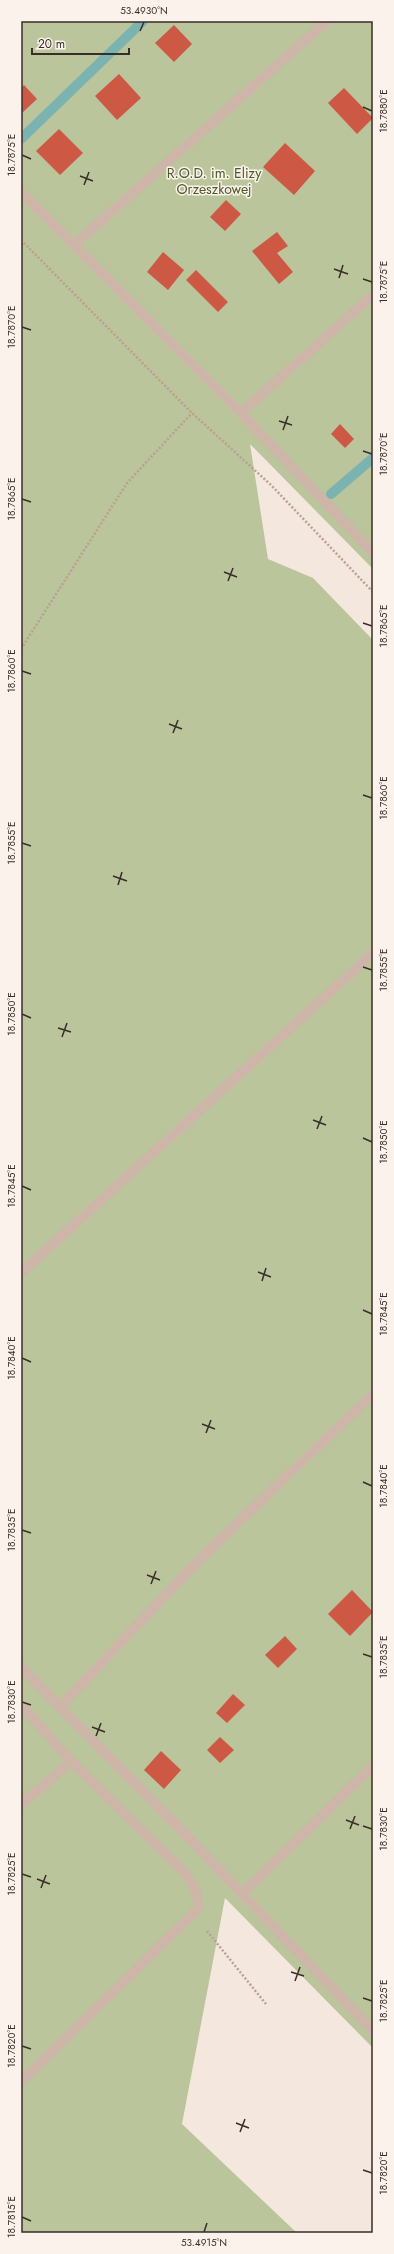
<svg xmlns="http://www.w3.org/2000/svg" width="394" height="2254" font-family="Jost,sans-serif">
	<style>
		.green { fill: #bac59c }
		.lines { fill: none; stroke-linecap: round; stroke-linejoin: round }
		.stream { stroke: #7bb3b1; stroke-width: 10 }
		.building { fill: #cd5843 }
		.path { stroke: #b9a092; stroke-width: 2.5; stroke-dasharray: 2 2; stroke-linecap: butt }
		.service { stroke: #cdb6a8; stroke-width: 10 }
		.ticks { fill: none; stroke: #3a2d29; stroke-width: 1.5 }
		.labels { text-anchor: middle; stroke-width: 3; stroke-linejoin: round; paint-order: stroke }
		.park-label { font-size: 14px; fill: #4d5a2b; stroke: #fbf2eb }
		.neatline { fill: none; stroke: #3a2d29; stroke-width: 1.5 }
		.ticks-label { font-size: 10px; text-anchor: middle; fill: #3a2d29 }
	</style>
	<rect width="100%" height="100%" fill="#f4e8de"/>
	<polygon class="green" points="21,21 373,21 373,569 250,444 268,559 313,578 373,640 373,2048 225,1898 182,2124 297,2233 21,2233"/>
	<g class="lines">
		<g class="stream">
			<polyline points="21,139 143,21"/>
			<polyline points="331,494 373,458"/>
		</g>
	</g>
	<g class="building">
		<polygon points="174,25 192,44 174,62 155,43"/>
		<polygon points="119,74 141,98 117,120 95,96"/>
		<polygon points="24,85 37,99 21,114 21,88"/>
		<polygon points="344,88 373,118 357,134 328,103"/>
		<polygon points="59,129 83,153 60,175 36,151"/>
		<polygon points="285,143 315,171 294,195 263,167"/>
		<polygon points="226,200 241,214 225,231 210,217"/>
		<polygon points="277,232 288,246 277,253 293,272 279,284 252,251"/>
		<polygon points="163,252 184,270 168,290 147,272"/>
		<polygon points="196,270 228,302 218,312 186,280"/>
		<polygon points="340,424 354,439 345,448 331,434"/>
		<polygon points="352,1590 373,1612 350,1636 328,1614"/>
		<polygon points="285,1636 297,1649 278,1668 265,1655"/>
		<polygon points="233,1694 245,1705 227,1723 216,1713"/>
		<polygon points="220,1737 234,1750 220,1763 207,1750"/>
		<polygon points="161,1751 181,1770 164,1789 144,1770"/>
	</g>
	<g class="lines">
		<g class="path">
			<polyline points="21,240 192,413 271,485 373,592"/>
			<polyline points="21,649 127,483 192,413"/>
			<polyline points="207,1931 266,2004"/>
		</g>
		<g class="service">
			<polyline points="21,192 74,245 327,21"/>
			<polyline points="74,245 241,413 373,295"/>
			<polyline points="241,413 373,553"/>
			<polyline points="21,1273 373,953"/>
			<polyline points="373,1394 196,1563 60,1707 183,1832 373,2031"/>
			<polyline points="21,1667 60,1707"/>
			<polyline points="21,1705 71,1761 21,1805"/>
			<polyline points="242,1894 373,1766"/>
			<polyline points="21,2082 199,1908 196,1891 186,1874 71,1761"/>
		</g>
	</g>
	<path class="ticks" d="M140,31L144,22M363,107L372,111M22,155L31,159M80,176L93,181M84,185L89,172M334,269L348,274M339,278L343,265M363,279L372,282M22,327L31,330M279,421L292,425M283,430L288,416M363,451L372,454M22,499L31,502M224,572L237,577M228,581L233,568M363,623L372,626M22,671L31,674M169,724L182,729M173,733L178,720M363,795L372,798M22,843L31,846M113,876L127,881M118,885L122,872M363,967L372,970M22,1014L31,1018M58,1028L71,1032M62,1037L67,1023M313,1120L326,1125M317,1129L322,1116M363,1138L372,1142M22,1186L31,1190M258,1272L271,1277M262,1281L266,1268M363,1310L372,1314M22,1358L31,1362M202,1424L215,1429M206,1433L211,1420M363,1482L372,1486M22,1530L31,1533M147,1575L160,1580M151,1584L156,1571M363,1654L372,1657M22,1702L31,1705M92,1727L105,1732M96,1736L101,1723M346,1820L359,1825M363,1826L372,1829M350,1829L355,1816M22,1874L31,1877M37,1879L50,1884M41,1888L46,1875M291,1972L304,1976M295,1981L300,1967M363,1998L372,2001M22,2046L31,2049M236,2123L249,2128M240,2132L245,2119M363,2170L372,2173M22,2217L31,2221M204,2232L207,2223"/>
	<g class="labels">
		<g class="park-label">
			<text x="214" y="178">R.O.D. im. Elizy<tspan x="214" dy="16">Orzeszkowej</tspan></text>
		</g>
	</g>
	<rect width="394" height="2254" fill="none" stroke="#fbf2eb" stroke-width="44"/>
	<path d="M32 48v6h97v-6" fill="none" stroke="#3a2d29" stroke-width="2"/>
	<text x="38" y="48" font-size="12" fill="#3a2d29" stroke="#fbf2eb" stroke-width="3" paint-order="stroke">20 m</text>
	<rect x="22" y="22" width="350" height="2210" class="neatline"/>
	<g class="ticks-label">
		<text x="144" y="14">53.4930°N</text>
		<text transform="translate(383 111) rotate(-90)" y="4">18.7880°E</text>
		<text transform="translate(11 155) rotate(-90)" y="4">18.7875°E</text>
		<text transform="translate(383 282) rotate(-90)" y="4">18.7875°E</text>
		<text transform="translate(11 327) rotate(-90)" y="4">18.7870°E</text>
		<text transform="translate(383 454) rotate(-90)" y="4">18.7870°E</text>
		<text transform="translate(11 499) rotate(-90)" y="4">18.7865°E</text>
		<text transform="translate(383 626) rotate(-90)" y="4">18.7865°E</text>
		<text transform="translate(11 671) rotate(-90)" y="4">18.7860°E</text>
		<text transform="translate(383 798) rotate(-90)" y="4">18.7860°E</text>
		<text transform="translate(11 843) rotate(-90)" y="4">18.7855°E</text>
		<text transform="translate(383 970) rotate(-90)" y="4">18.7855°E</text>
		<text transform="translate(11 1014) rotate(-90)" y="4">18.7850°E</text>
		<text transform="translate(383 1142) rotate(-90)" y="4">18.7850°E</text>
		<text transform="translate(11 1186) rotate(-90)" y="4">18.7845°E</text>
		<text transform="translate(383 1314) rotate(-90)" y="4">18.7845°E</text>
		<text transform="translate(11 1358) rotate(-90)" y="4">18.7840°E</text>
		<text transform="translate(383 1486) rotate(-90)" y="4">18.7840°E</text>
		<text transform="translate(11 1530) rotate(-90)" y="4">18.7835°E</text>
		<text transform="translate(383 1657) rotate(-90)" y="4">18.7835°E</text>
		<text transform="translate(11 1702) rotate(-90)" y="4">18.7830°E</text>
		<text transform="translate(383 1829) rotate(-90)" y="4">18.7830°E</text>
		<text transform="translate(11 1874) rotate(-90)" y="4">18.7825°E</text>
		<text transform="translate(383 2001) rotate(-90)" y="4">18.7825°E</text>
		<text transform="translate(11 2046) rotate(-90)" y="4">18.7820°E</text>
		<text transform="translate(383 2173) rotate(-90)" y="4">18.7820°E</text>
		<text transform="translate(11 2217) rotate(-90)" y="4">18.7815°E</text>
		<text x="204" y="2246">53.4915°N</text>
	</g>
</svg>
